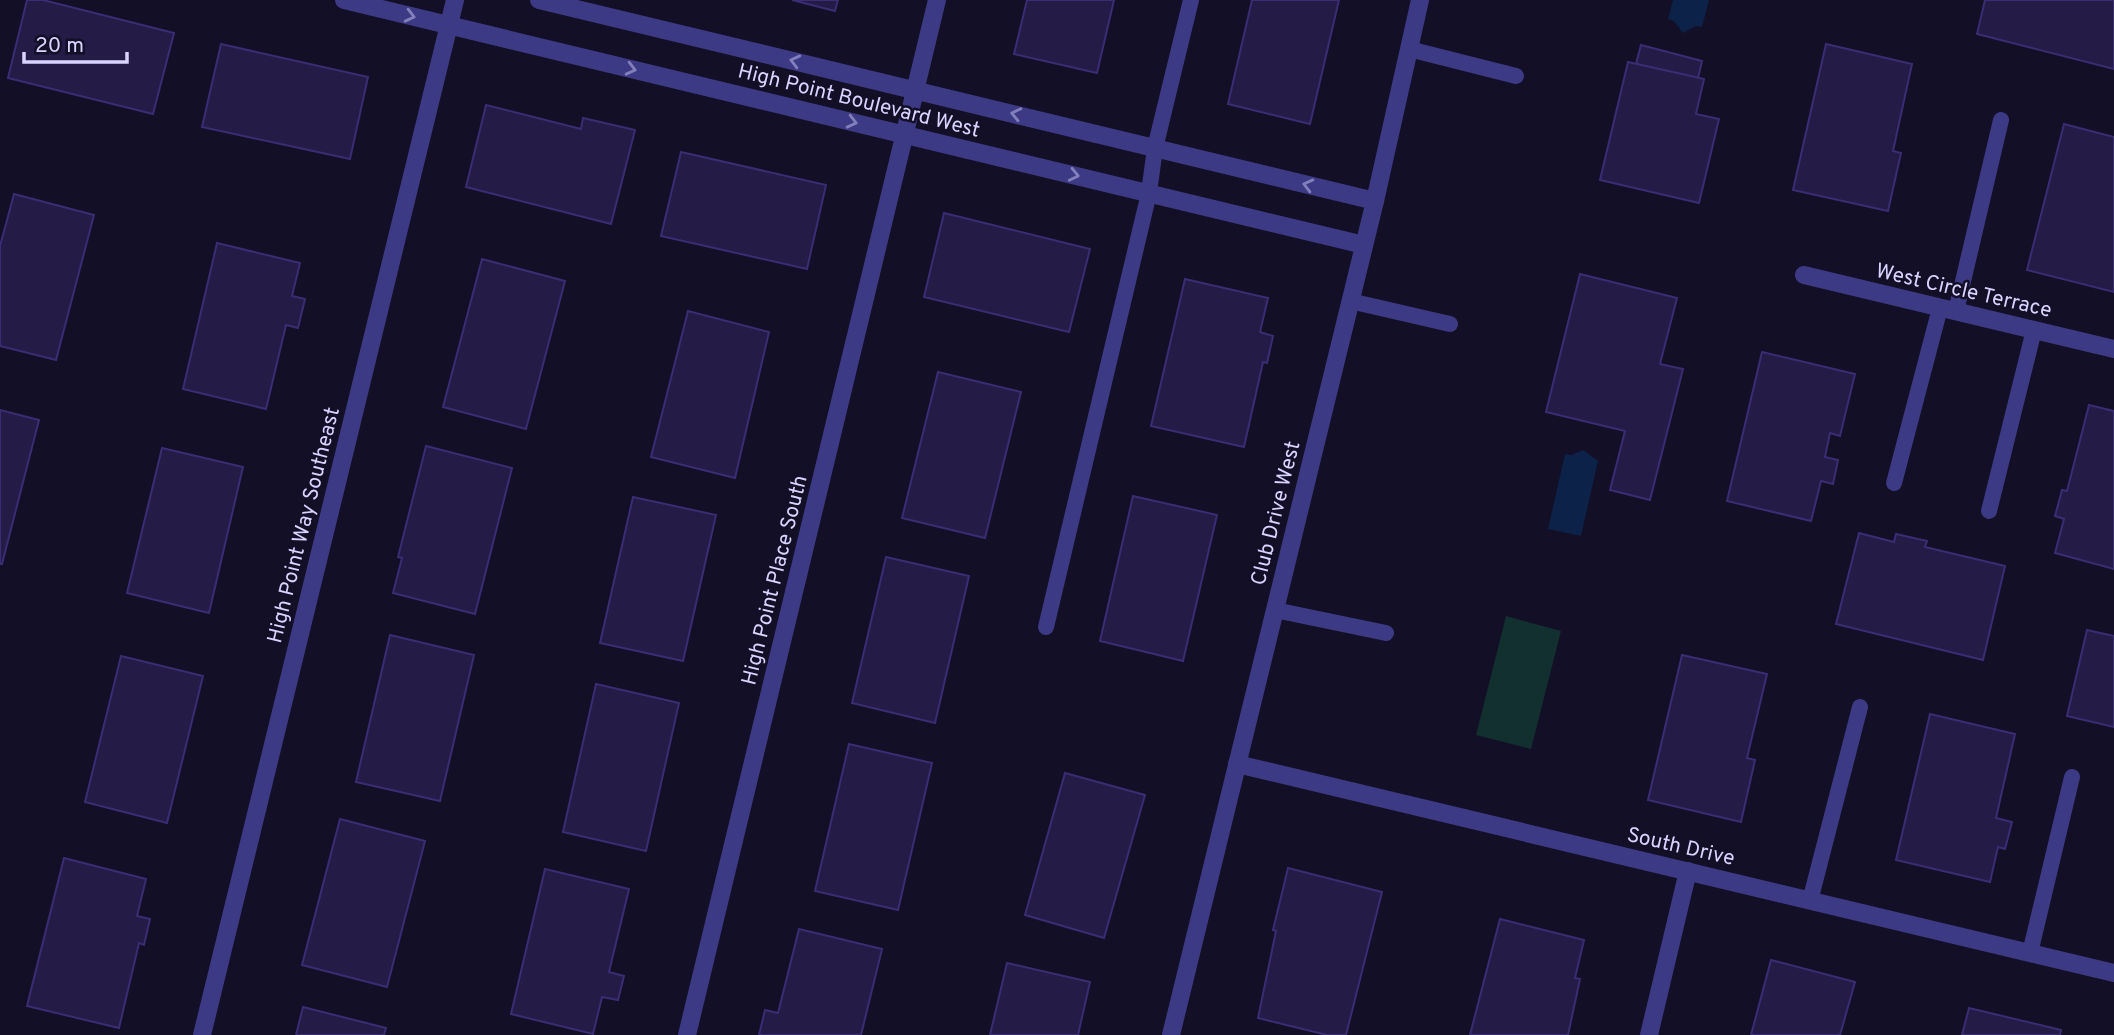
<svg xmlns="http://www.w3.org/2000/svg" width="2114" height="1035" font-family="Overpass,sans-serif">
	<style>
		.green { fill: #12302f }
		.water { fill: #0c2248 }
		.building { fill: #241b47; stroke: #3b2d73; stroke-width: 2 }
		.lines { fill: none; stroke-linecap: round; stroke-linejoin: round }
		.service { stroke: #3d3a85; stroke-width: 16 }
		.minor { stroke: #3d3a85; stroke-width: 18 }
		.oneway { stroke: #837fbc }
		.labels { text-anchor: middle; stroke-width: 5; stroke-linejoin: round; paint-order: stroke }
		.street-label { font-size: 21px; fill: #d9d4ff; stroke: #130f26 }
	</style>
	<rect width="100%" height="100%" fill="#130f26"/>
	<polygon class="green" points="1506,616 1561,631 1531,749 1476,735"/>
	<g class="water">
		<polygon points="1673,0 1709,0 1702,27 1696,26 1683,33 1674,21 1668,19"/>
		<polygon points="1583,450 1598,461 1581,536 1548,529 1565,454 1571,455"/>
	</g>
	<g class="building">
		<polygon points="27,0 43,0 174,33 153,114 8,78"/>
		<polygon points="792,0 838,0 835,11"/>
		<polygon points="1027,0 1114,0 1097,73 1014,54"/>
		<polygon points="1252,0 1339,0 1310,124 1228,104"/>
		<polygon points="1985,0 2114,0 2114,69 1977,34"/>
		<polygon points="221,44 368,77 350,159 202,127"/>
		<polygon points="1826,44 1912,64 1893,151 1901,153 1888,211 1793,190"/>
		<polygon points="1641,45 1702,61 1698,78 1636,64"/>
		<polygon points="1628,62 1704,79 1696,114 1719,119 1699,203 1600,180"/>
		<polygon points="486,105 581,129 583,118 635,130 611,224 466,187"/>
		<polygon points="2064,124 2114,137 2114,292 2027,270"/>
		<polygon points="681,152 826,185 807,269 661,236"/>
		<polygon points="14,194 94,215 56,360 0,346 0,246"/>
		<polygon points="944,213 1090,249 1069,332 924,297"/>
		<polygon points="217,243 300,263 292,296 305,299 298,328 286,325 266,409 183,389"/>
		<polygon points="482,259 565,281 526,429 443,407"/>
		<polygon points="1580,274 1677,298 1660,364 1683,369 1650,500 1610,490 1625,431 1546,412"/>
		<polygon points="1185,279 1268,298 1260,332 1273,336 1267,363 1263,362 1244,447 1151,426"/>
		<polygon points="688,311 769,332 735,478 651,457"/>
		<polygon points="1762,352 1855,374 1840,436 1830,433 1825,457 1838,460 1833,484 1821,481 1811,521 1727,501"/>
		<polygon points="938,372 1021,392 985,538 902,518"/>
		<polygon points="2089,405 2114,411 2114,569 2055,553 2064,519 2055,516 2062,490 2067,491"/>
		<polygon points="0,410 39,420 2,564 0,564"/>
		<polygon points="426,446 512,468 475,614 393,593 402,558 398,557"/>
		<polygon points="162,448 243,467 209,613 127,593"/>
		<polygon points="1133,496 1217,515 1183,661 1100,641"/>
		<polygon points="633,497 716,515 683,661 600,643"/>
		<polygon points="1859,533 1894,542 1896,534 1927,541 1925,547 2005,566 1983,660 1836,624"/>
		<polygon points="886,557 969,576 935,723 852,703"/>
		<polygon points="2087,630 2114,636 2114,727 2067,716"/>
		<polygon points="390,635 474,655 440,801 356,782"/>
		<polygon points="1682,655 1767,674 1747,758 1755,760 1741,822 1648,800"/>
		<polygon points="121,656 203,676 167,823 85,802"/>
		<polygon points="596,684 679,703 646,851 563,832"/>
		<polygon points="1930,714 2015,734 1996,818 2012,822 2005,849 1998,847 1990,882 1896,860"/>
		<polygon points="849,744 932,763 898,910 815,891"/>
		<polygon points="1065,773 1145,795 1104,938 1025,915"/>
		<polygon points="340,819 425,841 387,987 302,965"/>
		<polygon points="64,858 146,879 137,916 150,919 144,945 139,943 119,1028 27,1006"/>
		<polygon points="1288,868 1382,892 1346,1035 1327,1035 1258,1018 1276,931 1273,930"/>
		<polygon points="545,869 629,889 609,972 624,976 618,1000 602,997 593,1034 511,1014"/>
		<polygon points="1500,919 1584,940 1575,978 1580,979 1568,1035 1470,1035"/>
		<polygon points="799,929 882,949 861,1035 759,1035 765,1010 778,1013"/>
		<polygon points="1771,960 1855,982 1840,1035 1751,1035"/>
		<polygon points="1007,963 1090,982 1078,1035 990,1035"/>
		<polygon points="303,1007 386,1028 384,1035 296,1035"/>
		<polygon points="1969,1008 2061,1030 2060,1035 1962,1035"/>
	</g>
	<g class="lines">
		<g class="service">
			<polyline points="1409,49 1516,76"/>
			<polyline points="1350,301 1450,324"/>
			<polyline points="1956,311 2001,120"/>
			<polyline points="1894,483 1940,308"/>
			<polyline points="1989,511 2034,330"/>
			<polyline points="1275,610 1386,633"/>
			<polyline points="1046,627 1149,193 1155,148 1191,0"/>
			<polyline points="1810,901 1860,707"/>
			<polyline points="2030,953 2072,777"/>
		</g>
		<g class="minor">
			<polyline points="344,0 1364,245"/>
			<polyline points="539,0 1375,201"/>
			<polyline points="1804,275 2114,349"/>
			<polyline points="1237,764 2114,973"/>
			<polyline points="202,1035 455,0"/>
			<polyline points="687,1035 937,0"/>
			<polyline points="1171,1035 1375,201 1420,0"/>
			<polyline points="1649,1035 1688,871"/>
		</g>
	</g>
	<defs><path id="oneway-chevron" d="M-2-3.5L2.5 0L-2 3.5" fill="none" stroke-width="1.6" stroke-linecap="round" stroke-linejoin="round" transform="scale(1.75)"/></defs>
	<g class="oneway">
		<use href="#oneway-chevron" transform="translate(410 16) rotate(14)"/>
		<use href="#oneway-chevron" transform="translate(795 61) rotate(-166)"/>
		<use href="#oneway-chevron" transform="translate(631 69) rotate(14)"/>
		<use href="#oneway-chevron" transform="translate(1016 114) rotate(-167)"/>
		<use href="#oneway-chevron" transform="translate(852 122) rotate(14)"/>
		<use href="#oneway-chevron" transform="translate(1074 175) rotate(13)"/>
		<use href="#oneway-chevron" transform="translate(1308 185) rotate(-166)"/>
	</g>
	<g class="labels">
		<g class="street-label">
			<text transform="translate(859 100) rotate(14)" y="7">High Point Boulevard West</text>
			<text transform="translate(1964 290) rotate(13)" y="7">West Circle Terrace</text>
			<text transform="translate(1275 513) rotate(-76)" y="7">Club Drive West</text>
			<text transform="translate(303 525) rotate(-76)" y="7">High Point Way Southeast</text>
			<text transform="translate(774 580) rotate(-76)" y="7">High Point Place South</text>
			<text transform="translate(1681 846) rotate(13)" y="7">South Drive</text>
		</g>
	</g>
	<path d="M24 52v10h103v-10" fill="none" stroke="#d9d4ff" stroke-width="3.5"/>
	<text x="35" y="52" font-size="21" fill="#d9d4ff" stroke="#130f26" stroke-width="5" paint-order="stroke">20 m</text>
</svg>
